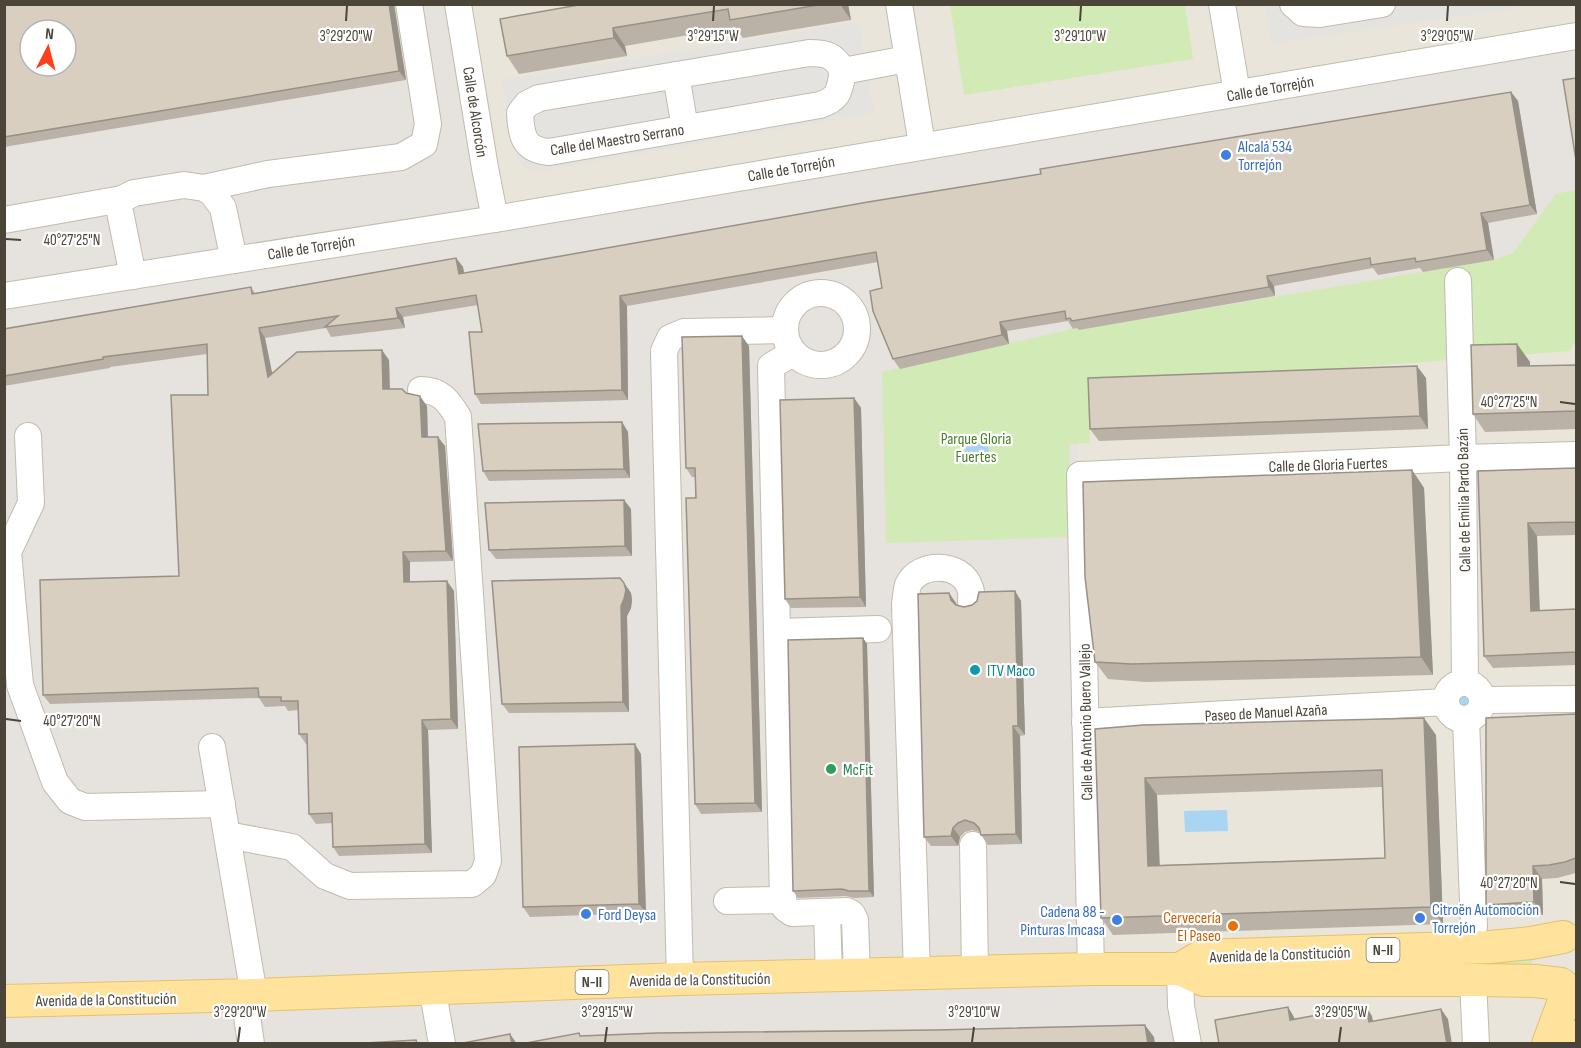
<svg xmlns="http://www.w3.org/2000/svg" width="1581" height="1048" font-family="'Sofia Sans Condensed',sans-serif">
	<style>
		.residential { fill: #eae5da }
		.industrial { fill: #e6e2dd; fill-rule: evenodd }
		.green { fill: #d2eab5 }
		.parking { fill: #e5e3e0 }
		.water { fill: #a9d4f2 }
		.lines { fill: none; stroke-linecap: round; stroke-linejoin: round }
		.minor-casing { stroke: #c2bbae; stroke-width: 28 }
		.major-casing { stroke: #e6c16a; stroke-width: 34 }
		.minor { stroke: #fff; stroke-width: 26 }
		.major { stroke: #ffe39c; stroke-width: 32 }
		.wall { fill: #bab2a6; fill-rule: evenodd }
		.shaded-wall { fill: #979187 }
		.building { fill: #d8cfc1; stroke: #979187; stroke-width: 1.5; fill-rule: evenodd }
		.ticks { fill: none; stroke: #4b4439; stroke-width: 2 }
		.shop-dot { fill: #3f7fe0; stroke: #fff; stroke-width: 2 }
		.culture-dot { fill: #0f9aa8; stroke: #fff; stroke-width: 2 }
		.leisure-dot { fill: #2e9e5b; stroke: #fff; stroke-width: 2 }
		.food-dot { fill: #e8710a; stroke: #fff; stroke-width: 2 }
		.labels { text-anchor: middle; stroke-width: 4.5; stroke-linejoin: round; paint-order: stroke }
		.shield { fill: #fff; stroke: #817c74; stroke-width: 1.5 }
		.shield-label { font-size: 15px; font-weight: bold; fill: #4b4439 }
		.street-label { font-size: 16px; fill: #4b4439; stroke: #fff }
		.shop-label { font-size: 16px; fill: #366cbe; stroke: #fff; text-anchor: start }
		.park-label { font-size: 16px; fill: #4a7f2a; stroke: #fff }
		.culture-label { font-size: 16px; fill: #0d838f; stroke: #fff; text-anchor: start }
		.leisure-label { font-size: 16px; fill: #27864d; stroke: #fff; text-anchor: start }
		.food-label { font-size: 16px; fill: #c56008; stroke: #fff; text-anchor: end }
		.ticks-label { font-size: 15px; text-anchor: middle; fill: #4b4439; stroke: #fff; stroke-width: 4.5; stroke-linejoin: round; paint-order: stroke }
	</style>
	<rect width="100%" height="100%" fill="#f6f3ec"/>
	<g class="residential">
		<polygon points="1576,4 1576,36 495,219 458,5"/>
		<polygon points="1576,201 1576,1043 1188,1043 1091,969 1077,341"/>
	</g>
	<path class="industrial" d="M5,5H458L495,218L1576,36V201L1527,267L1077,341L1091,969H1180L1188,1043L5,1044ZM30,30H66V66H30Z"/>
	<g class="green">
		<polygon points="950,5 1185,5 1193,59 964,95"/>
		<polygon points="1576,190 1576,340 1570,351 1088,387 1090,443 1069,444 1072,537 886,543 882,372 1077,328 1079,330 1494,260 1513,253 1556,194"/>
		<polygon points="1532,958 1532,964 1398,967"/>
	</g>
	<g class="parking">
		<polygon points="1265,4 1536,5 1271,44"/>
		<polygon points="859,22 874,113 537,172 524,168 516,157 501,80"/>
	</g>
	<g class="water">
		<circle cx="977" cy="452" r="12"/>
		<polygon points="1472,692 1475,695 1476,707 1470,712 1459,712 1455,706 1455,696 1458,693"/>
		<polygon points="1227,810 1228,831 1185,832 1184,811"/>
	</g>
	<g class="lines">
		<defs>
			<g id="minor">
				<polyline points="458,4 485,168 495,219"/>
				<polyline points="899,4 922,145"/>
				<polyline points="1222,4 1237,93"/>
				<polyline points="1293,4 1303,13 1320,14 1382,4"/>
				<path d="M809,53C827,53 834,55 843,71C839,91 840,98 820,105L549,152C524,150 521,136 520,113L527,104L539,98Z"/>
				<polyline points="843,71 907,59"/>
				<polyline points="676,75 685,128"/>
				<polyline points="204,188 268,174 401,157 424,144 428,124 409,4"/>
				<polyline points="4,220 122,199"/>
				<polyline points="133,276 119,207 122,199 134,193 184,185 204,188 212,193 223,208 234,260"/>
				<polyline points="1458,281 1463,458 1465,683"/>
				<circle cx="821" cy="329" r="36"/>
				<polyline points="4,296 495,219 1576,36"/>
				<polyline points="793,353 771,366 783,900 785,908 792,913 847,911 852,914 855,920 857,975"/>
				<polyline points="28,436 31,503 8,552 20,685 55,782 70,801 85,807 222,804"/>
				<polyline points="777,632 878,629"/>
				<circle cx="1464" cy="701" r="18"/>
				<polyline points="1483,700 1576,699"/>
				<polyline points="1466,720 1474,927"/>
				<polyline points="1085,722 1446,702"/>
				<polyline points="212,747 254,995"/>
				<path d="M227,835L292,847L325,876L350,886L472,884L483,875L488,861L458,417C449,402 441,390 421,390"/>
				<polyline points="973,845 975,971"/>
				<polyline points="727,901 783,900"/>
				<polyline points="827,912 829,976"/>
				<polyline points="1091,969 1080,475 1463,458 1576,455"/>
				<polyline points="1180,969 1181,1006 1188,1044"/>
				<path d="M917,973L905,604C906,599 906,591 908,585C919,561 962,562 970,588C972,592 971,598 971,602"/>
				<polyline points="680,979 664,351 670,338 684,332 785,330"/>
				<polyline points="1473,980 1476,1044"/>
				<polyline points="432,987 442,1044"/>
				<polyline points="244,995 251,1044"/>
			</g>
			<g id="major">
				<polyline points="1180,969 1202,956 1490,947 1531,943 1563,937"/>
				<polyline points="4,1001 254,995 680,979 1091,969 1180,969 1204,980 1473,980 1535,981 1561,984"/>
				<polyline points="1548,1044 1567,993"/>
				<polyline points="1573,1044 1576,1037"/>
			</g>
		</defs>
		<use href="#minor" class="minor-casing"/>
		<use href="#major" class="major-casing"/>
		<use href="#minor" class="minor"/>
		<use href="#major" class="major"/>
	</g>
	<g class="wall">
		<polygon points="4,4 394,4 406,80 4,147"/>
		<polygon points="584,4 848,4 851,20 743,38 735,27 625,46 627,56 519,74 507,56"/>
		<polygon points="1511,92 1518,101 1537,214 1488,223 1494,260 1423,272 1420,268 1378,275 1373,268 1274,286 1275,296 1079,330 1077,328 1073,329 1068,321 1007,331 1009,344 900,369 893,359 878,262 627,306 628,400 481,404 475,394 482,332 478,305 403,317 405,328 331,337 326,328 265,338 272,374 389,360 390,389 406,393 427,406 428,437 445,446 453,561 410,562 410,582 454,591 458,729 428,730 432,853 339,856 333,847 332,823 316,824 309,814 307,744 306,744 299,734 298,710 288,711 285,706 265,707 259,698 50,704 43,695 179,576 208,395 207,354 110,367 110,368 4,386 4,329 251,287 255,293 456,258 463,267 464,273 1041,174"/>
		<polygon points="1517,344 1530,362 1530,366 1576,365 1576,429 1485,432 1473,414"/>
		<polygon points="749,346 762,812 701,814 695,804 695,477 692,477 686,468"/>
		<polygon points="1426,378 1428,429 1099,441 1090,429"/>
		<polygon points="854,398 861,408 866,607 791,608 785,599"/>
		<polygon points="622,422 628,432 630,478 489,481 483,471"/>
		<polygon points="1576,468 1576,535 1537,536 1540,611 1576,609 1576,665 1493,668 1484,656 1478,471"/>
		<polygon points="1412,470 1424,488 1433,675 1145,682 1108,679 1095,662"/>
		<polygon points="624,500 631,509 632,556 496,559 489,550"/>
		<polygon points="624,583 631,593 632,600 631,608 627,616 629,712 509,713 502,704"/>
		<polygon points="1015,591 1021,601 1025,735 1020,736 1022,844 988,845 981,835 980,832 972,830 965,832 960,837 958,846 931,846 924,837 949,593 957,605 964,607"/>
		<polygon points="863,638 867,644 874,897 854,898 846,896 798,898 793,891"/>
		<polygon points="1576,714 1576,873 1557,878 1542,879 1543,915 1494,917 1486,905"/>
		<path d="M1095,729L1436,735L1443,924L1113,935L1101,918ZM1382,787L1385,858L1160,865L1157,795Z"/>
		<polygon points="641,754 646,913 530,917 523,907"/>
	</g>
	<g class="shaded-wall">
		<polygon points="389,4 394,4 406,80 399,71"/>
		<polygon points="840,4 848,4 851,20"/>
		<polygon points="613,28 625,46 627,56 614,38"/>
		<polygon points="1511,92 1518,101 1537,214 1530,205"/>
		<polygon points="1481,213 1488,223 1494,260 1487,250"/>
		<polygon points="456,258 463,267 466,284 459,274"/>
		<polygon points="1267,276 1274,286 1275,296 1269,287"/>
		<polygon points="620,296 627,306 628,400 622,390"/>
		<polygon points="396,308 403,317 405,328 398,318"/>
		<polygon points="1000,322 1007,331 1009,344 1002,335"/>
		<polygon points="259,328 265,338 275,387 268,377"/>
		<polygon points="742,336 749,346 762,812 755,803"/>
		<polygon points="1517,344 1530,362 1530,384 1518,366"/>
		<polygon points="382,350 389,360 390,399 383,389"/>
		<polygon points="1417,366 1426,378 1428,429 1420,416"/>
		<polygon points="420,396 427,406 428,447 422,437"/>
		<polygon points="854,398 861,408 866,607 860,597"/>
		<polygon points="622,422 628,432 630,478 624,469"/>
		<polygon points="438,437 445,446 453,561 446,551"/>
		<polygon points="1412,470 1424,488 1433,675 1421,657"/>
		<polygon points="624,500 631,509 632,556 625,546"/>
		<polygon points="1528,523 1537,536 1540,623 1531,611"/>
		<polygon points="403,552 410,562 410,592 404,582"/>
		<polygon points="447,581 454,591 458,729 451,719"/>
		<polygon points="624,583 631,593 632,600 631,608 627,616 629,712 623,702 621,606"/>
		<polygon points="1015,591 1021,601 1025,735 1018,726"/>
		<polygon points="949,593 956,603 958,610 951,600"/>
		<polygon points="863,638 867,644 874,897 869,891"/>
		<polygon points="1424,718 1436,735 1443,924 1431,907"/>
		<polygon points="422,720 428,730 432,853 425,844"/>
		<polygon points="1013,726 1020,736 1022,844 1016,834"/>
		<polygon points="635,744 641,754 646,913 639,904"/>
		<polygon points="1145,778 1157,795 1160,883 1148,866"/>
		<polygon points="953,828 960,837 958,846 951,836"/>
		<polygon points="1533,866 1542,879 1543,915 1534,902"/>
		<polygon points="1366,1006 1372,1016 1375,1032 1369,1022"/>
		<polygon points="1288,1007 1294,1017 1296,1029 1290,1020"/>
		<polygon points="1441,1009 1448,1019 1452,1044 1447,1044"/>
		<polygon points="1145,1025 1154,1037 1155,1044 1148,1044"/>
		<polygon points="510,1034 517,1044 512,1044"/>
	</g>
	<g class="building">
		<path d="M4,4H389L399,71L4,137ZM30,30H66V66H30Z"/>
		<polygon points="584,4 824,4 730,20 728,9 613,28 614,38 507,56 500,19"/>
		<polygon points="1576,78 1576,160 1563,80"/>
		<polygon points="1511,92 1530,205 1481,213 1487,250 1416,262 1415,258 1371,265 1370,258 1267,276 1269,287 1072,321 1070,318 1066,319 1065,311 1000,322 1002,335 893,359 873,311 870,291 882,288 876,252 620,296 622,390 475,394 469,332 482,332 476,295 396,308 398,318 325,327 338,316 259,328 268,377 297,352 382,350 383,389 402,389 406,393 420,396 422,437 438,437 446,551 403,552 404,582 447,581 451,719 422,720 425,844 333,847 332,813 309,814 307,734 299,734 298,701 281,701 281,697 259,697 258,688 43,695 40,580 179,576 171,395 208,395 207,344 103,357 103,359 4,376 4,329 251,287 252,294 456,258 459,274 868,202 1041,174 1040,169"/>
		<polygon points="742,336 755,803 695,804 686,498 696,498 695,468 686,468 682,337"/>
		<polygon points="1517,344 1518,366 1576,365 1576,411 1473,414 1471,345"/>
		<polygon points="1417,366 1420,416 1090,429 1088,378"/>
		<polygon points="854,398 860,597 785,599 780,400"/>
		<polygon points="622,422 624,469 483,471 478,424"/>
		<polygon points="1576,468 1576,522 1528,523 1531,611 1576,609 1576,652 1484,656 1478,471"/>
		<polygon points="1412,470 1421,657 1132,664 1095,662 1085,577 1083,482"/>
		<polygon points="624,500 625,546 489,550 485,503"/>
		<polygon points="620,578 624,583 626,590 624,599 621,606 623,702 502,704 492,581"/>
		<polygon points="1015,591 1018,726 1013,726 1016,834 981,835 979,828 974,823 965,820 958,823 953,828 951,836 924,837 918,594 949,593 951,600 956,605 964,607 972,605 977,601 979,592"/>
		<polygon points="863,638 869,891 849,891 842,889 793,891 788,640"/>
		<polygon points="1576,714 1576,858 1565,862 1549,865 1533,866 1534,902 1486,905 1486,718"/>
		<path d="M1424,718L1431,907L1101,918L1095,729L1143,725ZM1382,770L1385,858L1148,866L1145,778Z"/>
		<polygon points="635,744 639,904 523,907 519,747"/>
		<polygon points="1366,1006 1369,1022 1441,1009 1447,1044 1219,1044 1215,1020 1288,1007 1290,1020"/>
		<polygon points="1145,1025 1148,1044 521,1044 579,1033 580,1036 657,1033 937,1030"/>
		<polygon points="510,1034 512,1044 458,1044"/>
		<polygon points="416,1040 417,1044 348,1044"/>
	</g>
	<path class="ticks" d="M346,21L347,6M713,21L714,6M1080,21L1081,6M1447,21L1448,6M6,239L21,240M1560,402L1575,404M6,719L21,721M1560,882L1575,884M238,1042L240,1027M605,1042L607,1027M972,1042L974,1027M1339,1042L1341,1027"/>
	<g class="shop-dot">
		<circle cx="1226" cy="155" r="6"/>
		<circle cx="586" cy="914" r="6"/>
		<circle cx="1420" cy="918" r="6"/>
		<circle cx="1117" cy="920" r="6"/>
	</g>
	<circle class="culture-dot" cx="975" cy="670" r="6"/>
	<circle class="leisure-dot" cx="831" cy="769" r="6"/>
	<circle class="food-dot" cx="1233" cy="926" r="6"/>
	<g class="labels">
		<g class="shield">
			<rect x="1366.5" y="938" width="33" height="24" rx="4.5"/>
			<rect x="575.5" y="970" width="33" height="24" rx="4.5"/>
		</g>
		<g class="shield-label">
			<text x="1383" y="955">N-II</text>
			<text x="592" y="987">N-II</text>
		</g>
		<g class="street-label">
			<text transform="translate(1270 88) rotate(-10)" y="6">Calle de Torrejón</text>
			<text transform="translate(476 112) rotate(81)" y="6">Calle de Alcorcón</text>
			<text transform="translate(617 139) rotate(-9)" y="6">Calle del Maestro Serrano</text>
			<text transform="translate(791 168) rotate(-10)" y="6">Calle de Torrejón</text>
			<text transform="translate(311 247) rotate(-9)" y="6">Calle de Torrejón</text>
			<text transform="translate(1328 464) rotate(-2)" y="6">Calle de Gloria Fuertes</text>
			<text transform="translate(1463 500) rotate(-91)" y="6">Calle de Emilia Pardo Bazán</text>
			<text transform="translate(1266 712) rotate(-3)" y="6">Paseo de Manuel Azaña</text>
			<text transform="translate(1085 722) rotate(-91)" y="6">Calle de Antonio Buero Vallejo</text>
			<text transform="translate(1280 954) rotate(-2)" y="6">Avenida de la Constitución</text>
			<text transform="translate(700 979) rotate(-1)" y="6">Avenida de la Constitución</text>
			<text transform="translate(106 999) rotate(-1)" y="6">Avenida de la Constitución</text>
		</g>
		<g class="shop-label">
			<text x="1238" y="152">Alcalá 534<tspan x="1238" dy="18">Torrejón</tspan></text>
			<text x="1432" y="915">Citroën Automoción<tspan x="1432" dy="18">Torrejón</tspan></text>
			<text x="1105" y="917" text-anchor="end">Cadena 88 -<tspan x="1105" dy="18">Pinturas Imcasa</tspan></text>
			<text x="598" y="920">Ford Deysa</text>
		</g>
		<g class="park-label">
			<text x="976" y="444">Parque Gloria<tspan x="976" dy="18">Fuertes</tspan></text>
		</g>
		<g class="culture-label">
			<text x="987" y="676">ITV Maco</text>
		</g>
		<g class="leisure-label">
			<text x="843" y="775">McFit</text>
		</g>
		<g class="food-label">
			<text x="1221" y="923">Cervecería<tspan x="1221" dy="18">El Paseo</tspan></text>
		</g>
	</g>
	<g class="ticks-label">
		<text x="346" y="41">3°29'20"W</text>
		<text x="713" y="41">3°29'15"W</text>
		<text x="1080" y="41">3°29'10"W</text>
		<text x="1447" y="41">3°29'05"W</text>
		<text x="72" y="245">40°27'25"N</text>
		<text x="1509" y="407">40°27'25"N</text>
		<text x="72" y="726">40°27'20"N</text>
		<text x="1509" y="888">40°27'20"N</text>
		<text x="240" y="1017">3°29'20"W</text>
		<text x="607" y="1017">3°29'15"W</text>
		<text x="974" y="1017">3°29'10"W</text>
		<text x="1341" y="1017">3°29'05"W</text>
	</g>
	<rect width="1581" height="1048" fill="none" stroke="#4b4439" stroke-width="12"/>
	<g transform="translate(48 48) rotate(6)"><circle r="28" fill="#ffffff" stroke="#b7b4b0" stroke-width="1.5"/>
	<path d="M0-4.5L10 22L0 15L-10 22Z" fill="#fc3f1d"/>
	<text y="-9" font-size="16" font-weight="bold" text-anchor="middle" fill="#4b4439">N</text>
	</g>
</svg>
